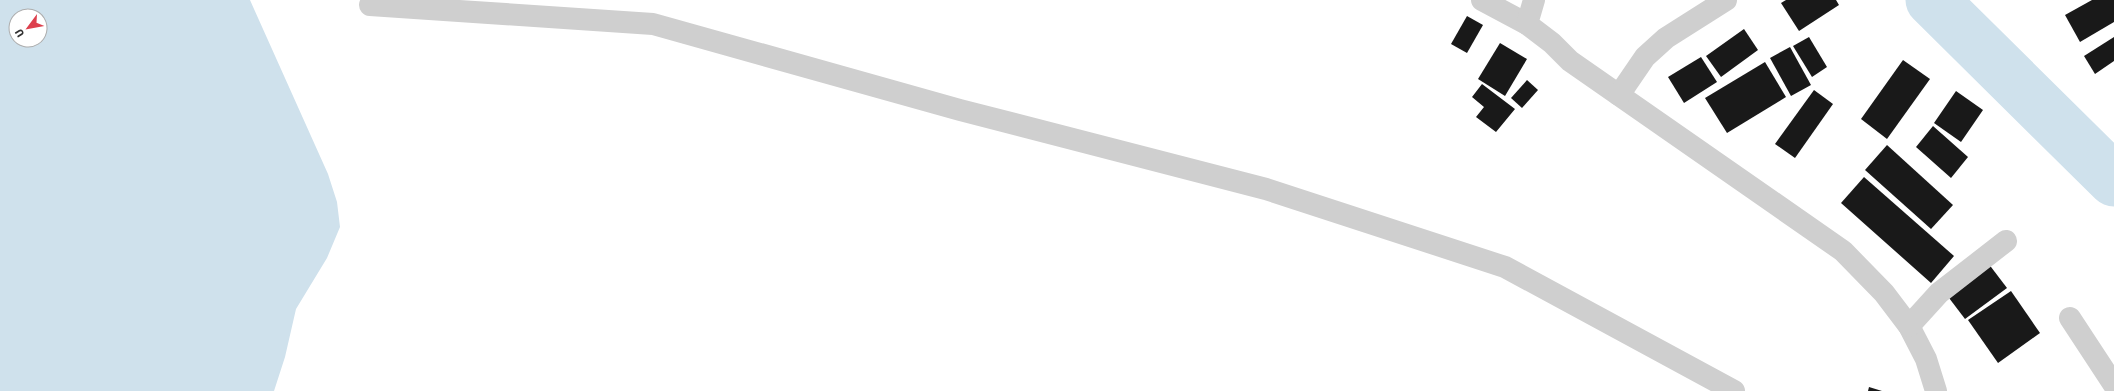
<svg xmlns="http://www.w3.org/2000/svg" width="2114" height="391" font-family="Signika,sans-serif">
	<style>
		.water { fill: #cfe1ec; fill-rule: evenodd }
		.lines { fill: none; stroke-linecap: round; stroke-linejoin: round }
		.river { stroke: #cfe1ec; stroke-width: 53 }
		.building { fill: #191919 }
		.minor { stroke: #cfcfcf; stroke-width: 22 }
	</style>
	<rect width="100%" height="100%" fill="#fff"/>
	<path class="water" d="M0,0H250L328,174L337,202L340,227L327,258L296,309L285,357L274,391H0ZM16,16H40V40H16Z"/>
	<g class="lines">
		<polyline class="river" points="1932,0 2114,180"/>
	</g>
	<g class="building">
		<polygon points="1786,0 1836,0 1839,5 1799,31 1781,3"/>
		<polygon points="2092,0 2114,0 2114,22 2080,42 2065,15"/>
		<polygon points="1467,16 1483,25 1467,53 1451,44"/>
		<polygon points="1744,29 1758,50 1721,77 1706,56"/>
		<polygon points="1809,37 1827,67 1812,77 1793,46"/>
		<polygon points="2114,37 2114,61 2095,74 2084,56"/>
		<polygon points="1500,43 1527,59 1505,96 1478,79"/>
		<polygon points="1790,47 1811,85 1791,96 1770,58"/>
		<polygon points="1701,57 1717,82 1684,103 1668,77"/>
		<polygon points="1903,60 1930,79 1887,139 1861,119"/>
		<polygon points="1765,62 1786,97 1727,133 1705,98"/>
		<polygon points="1527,80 1538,90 1522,108 1511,98"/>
		<polygon points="1482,84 1515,109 1496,132 1476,117 1484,107 1472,97"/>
		<polygon points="1814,90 1833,104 1795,158 1775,144"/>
		<polygon points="1956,91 1983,110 1961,142 1934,123"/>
		<polygon points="1933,126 1968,157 1951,178 1916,147"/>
		<polygon points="1887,145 1953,205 1931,229 1865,170"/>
		<polygon points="1864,177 1954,256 1931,283 1841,203"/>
		<polygon points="1988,263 2007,288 1965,319 1946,294"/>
		<polygon points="2011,291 2040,333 1998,363 1968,320"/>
		<polygon points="1869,387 1882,391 1868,391"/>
	</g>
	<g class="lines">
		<g class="minor">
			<polyline points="1482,0 1527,24"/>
			<polyline points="1534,0 1527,24 1552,43 1570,61 1843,251 1884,293 1909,326 1926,359 1936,391"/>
			<polyline points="370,5 653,24 960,110 1266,189 1505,267 1734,391"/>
			<polyline points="1619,95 1645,57 1666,38 1726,0"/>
			<polyline points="2070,318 2114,385"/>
			<polyline points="1909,326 1939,293 2006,241"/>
		</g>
	</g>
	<g transform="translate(28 28) rotate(238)"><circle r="19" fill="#ffffff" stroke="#adadad"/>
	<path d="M0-3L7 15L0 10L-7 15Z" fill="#dd404d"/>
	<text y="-6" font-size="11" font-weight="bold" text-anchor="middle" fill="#323232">U</text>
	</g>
</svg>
